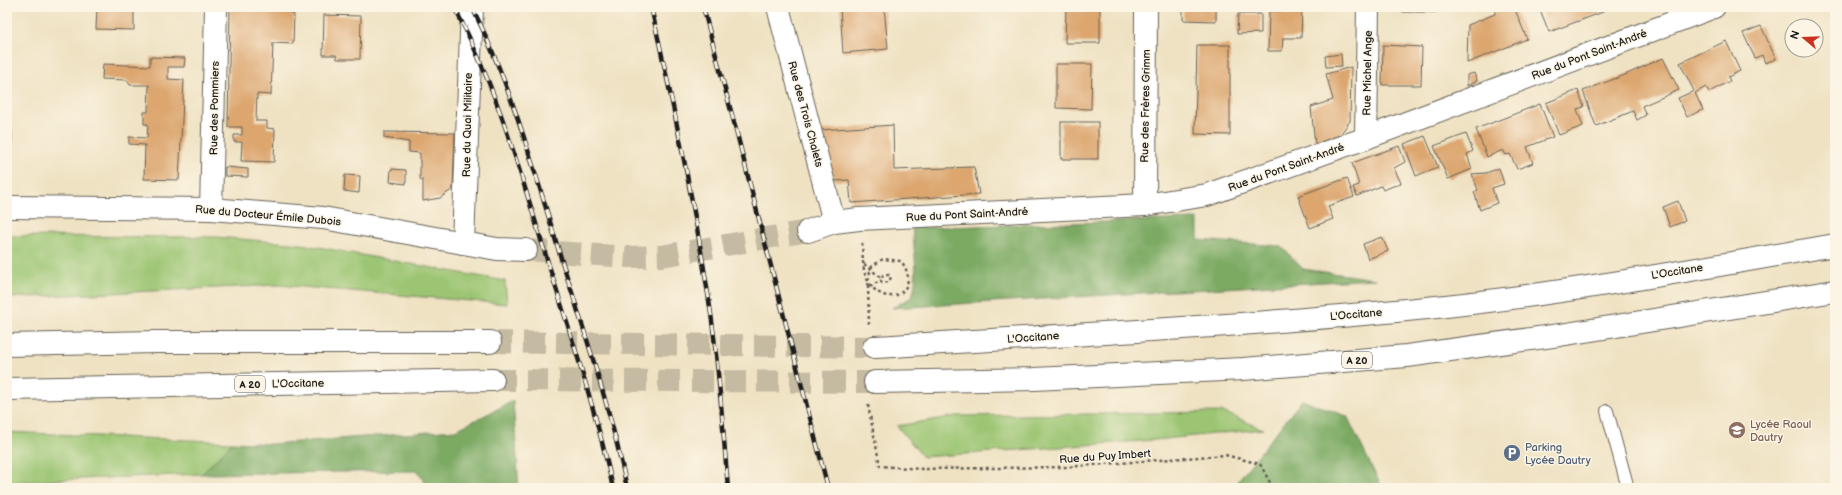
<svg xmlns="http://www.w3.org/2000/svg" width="1842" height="495" font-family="'Balsamiq Sans',sans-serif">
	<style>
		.green { fill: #9bc572; stroke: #5c7047 }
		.forest { fill: #7caa64; stroke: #4c6340 }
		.building { fill: #dca66e }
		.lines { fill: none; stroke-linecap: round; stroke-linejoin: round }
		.street-tunnel { stroke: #c5baa2; stroke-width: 22; stroke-dasharray: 22 11; stroke-linecap: butt }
		.highway-tunnel { stroke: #c5baa2; stroke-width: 22; stroke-dasharray: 22 11; stroke-linecap: butt }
		.lane-casing { stroke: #666156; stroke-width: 14 }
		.street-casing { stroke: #666156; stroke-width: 24 }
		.highway-casing { stroke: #666156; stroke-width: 24 }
		.path { stroke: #666156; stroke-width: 2.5; stroke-dasharray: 3 3; stroke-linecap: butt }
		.lane { stroke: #fff; stroke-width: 12 }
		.street { stroke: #fff; stroke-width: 22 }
		.highway { stroke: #fff; stroke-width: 22 }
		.rail-casing { stroke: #1c1c1c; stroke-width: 4.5 }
		.rail { stroke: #fcf5e5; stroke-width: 3; stroke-dasharray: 9; stroke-linecap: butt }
		.path-bridge { stroke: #666156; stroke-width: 2.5; stroke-dasharray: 3 3; stroke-linecap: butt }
		.labels { text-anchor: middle; stroke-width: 3; stroke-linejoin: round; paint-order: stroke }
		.shield { fill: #fcf5e5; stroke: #5f5d58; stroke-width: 1 }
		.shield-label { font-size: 10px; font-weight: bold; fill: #1c1c1c }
		.street-label { font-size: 11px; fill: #1c1c1c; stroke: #fcf5e5 }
		.education-label { font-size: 11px; fill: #785e54; stroke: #fcf5e5; text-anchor: start }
		.service-label { font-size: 11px; fill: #4e5e75; stroke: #fcf5e5; text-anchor: start }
	</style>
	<rect width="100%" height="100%" fill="#fcf5e5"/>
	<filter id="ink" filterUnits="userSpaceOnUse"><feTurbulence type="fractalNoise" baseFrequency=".025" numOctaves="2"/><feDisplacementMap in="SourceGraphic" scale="8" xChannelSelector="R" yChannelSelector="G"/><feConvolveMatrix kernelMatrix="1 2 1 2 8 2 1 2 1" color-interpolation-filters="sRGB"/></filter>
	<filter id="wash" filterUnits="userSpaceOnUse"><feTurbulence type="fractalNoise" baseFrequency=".012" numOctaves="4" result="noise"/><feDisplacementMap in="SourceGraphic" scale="16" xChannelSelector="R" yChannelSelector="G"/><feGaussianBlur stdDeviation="0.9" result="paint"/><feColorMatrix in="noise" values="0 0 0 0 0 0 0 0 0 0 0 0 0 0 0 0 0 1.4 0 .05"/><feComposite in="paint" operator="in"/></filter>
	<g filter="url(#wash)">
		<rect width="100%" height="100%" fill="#efe2c3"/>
		<g class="green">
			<polygon points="7,236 217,237 301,244 505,281 507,304 278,285 7,298"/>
			<polygon points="1223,412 1263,429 1155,440 923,457 897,426 956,416"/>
			<polygon points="7,432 233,442 202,474 7,482"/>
		</g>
		<g class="forest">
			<path d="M1198,219V240L1281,246L1303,269L1375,279L892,308L912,297C919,275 914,250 912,228Z"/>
			<polygon points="1302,400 1347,416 1382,488 1232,488"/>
			<polygon points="513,401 519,488 429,488 417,471 202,474 233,442 272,444 456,430"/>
		</g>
		<g id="blocks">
			<g class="building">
				<polygon points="97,7 134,7 134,30 96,29"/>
				<polygon points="230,7 287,7 287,9 291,10 291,14 294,14 293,44 273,43 271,95 257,94 256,121 267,121 267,128 275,129 274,162 241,161 242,142 234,142 234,135 242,135 242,127 228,127"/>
				<polygon points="840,7 884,7 888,49 843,53"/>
				<polygon points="1066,7 1100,7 1100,43 1065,43"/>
				<polygon points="1183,7 1216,7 1216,21 1183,20"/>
				<polygon points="1284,7 1302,7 1301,38 1283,38 1282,51 1268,51 1269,11 1283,11"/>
				<rect x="1403" y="7" width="34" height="5"/>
				<polygon points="1495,7 1514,7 1527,39 1467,63 1468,25 1495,14"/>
				<polygon points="1539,7 1601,7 1603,12 1549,32"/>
				<polygon points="1238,14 1261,14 1261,33 1237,34"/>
				<polygon points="324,15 361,16 360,59 337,59 336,55 323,55"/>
				<polygon points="1761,26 1776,59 1765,63 1762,55 1755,58 1743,33"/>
				<polygon points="1726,41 1740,71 1728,77 1730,81 1709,92 1706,87 1695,93 1703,110 1687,117 1678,98 1694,91 1680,63"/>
				<polygon points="1197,45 1230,45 1230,135 1195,134"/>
				<polygon points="1383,45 1422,47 1421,85 1382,85"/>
				<polygon points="1341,54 1342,66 1326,67 1325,56"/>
				<polygon points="150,57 185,58 184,67 168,67 168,79 184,80 179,180 144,179 145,145 129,144 129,137 147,138 148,124 144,124 144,112 148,112 149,85 130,85 127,80 102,79 103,64 150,66"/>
				<polygon points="1663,58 1679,90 1642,106 1646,115 1637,120 1633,111 1596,126 1583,91 1627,74"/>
				<polygon points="1056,64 1092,64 1091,109 1056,108"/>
				<polygon points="1351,67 1350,121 1340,135 1315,144 1311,107 1333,100 1326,74"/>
				<polygon points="1474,73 1477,81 1467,86 1467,75"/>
				<polygon points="1578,90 1584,107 1577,109 1583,126 1559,135 1546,103"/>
				<polygon points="7,92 10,92 9,104 7,104"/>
				<polygon points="1540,104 1553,137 1527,147 1533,163 1517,169 1510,154 1506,155 1503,150 1487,157 1476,129"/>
				<rect x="1061" y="122" width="37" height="37"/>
				<polygon points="893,125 894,170 974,167 979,194 851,203 849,180 835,181 821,130"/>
				<polygon points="384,132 455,133 453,189 440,198 423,201 423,180 420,179 420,153 409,152 409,142 384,138"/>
				<polygon points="7,133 12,133 11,156 7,156"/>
				<polygon points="1466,134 1473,151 1467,154 1472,169 1448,179 1434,146"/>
				<polygon points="1425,136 1438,167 1416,176 1404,144"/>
				<polygon points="1399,146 1405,162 1394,168 1401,183 1383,190 1381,186 1357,196 1353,187 1359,185 1352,163"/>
				<polygon points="225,167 248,169 248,177 225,176"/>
				<polygon points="1499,168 1504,184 1492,188 1497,203 1480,210 1474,192 1478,190 1472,174 1486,173"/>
				<polygon points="391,169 406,170 406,184 390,182"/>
				<polygon points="345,175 360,176 359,193 344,191"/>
				<polygon points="1347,178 1354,197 1328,206 1333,219 1310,228 1298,196"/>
				<polygon points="1678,201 1685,221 1670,227 1663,207"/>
				<polygon points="1382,237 1388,251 1368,259 1363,244"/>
			</g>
		</g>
	</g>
	<g filter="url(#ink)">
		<use href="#blocks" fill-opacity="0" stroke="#666156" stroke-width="1"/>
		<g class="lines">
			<polyline class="street-tunnel" points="526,250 629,257 661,256 808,231"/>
			<g class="highway-tunnel">
				<polyline points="490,342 874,347"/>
				<polyline points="493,380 875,382"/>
			</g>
			<defs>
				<polyline id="lane" points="1607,411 1628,488"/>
				<g id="street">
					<polyline points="778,7 834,222"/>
					<polyline points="1366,138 1368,7"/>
					<polyline points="1145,205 1146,7"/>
					<polyline points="7,207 211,209 323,218 497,249 526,250"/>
					<polyline points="211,209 216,7"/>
					<polyline points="808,231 834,222 859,219 1145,205 1207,195 1366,138 1714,7"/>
					<polyline points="463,243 472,7"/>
				</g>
				<g id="highway">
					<polyline points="7,345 156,342 490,342"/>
					<path d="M874,347C1064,335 1256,326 1446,306C1576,292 1706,267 1835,245"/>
					<polyline points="875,382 1034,379 1243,369 1407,356 1560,335 1835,291"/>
					<polyline points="7,389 493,380"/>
				</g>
			</defs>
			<use href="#lane" class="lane-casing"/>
			<use href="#street" class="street-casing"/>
			<use href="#highway" class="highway-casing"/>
			<g class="path">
				<path d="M862,243C863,253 862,267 866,277C883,314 924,291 901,261L883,259L872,266"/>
				<polyline points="864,264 879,276 882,283 889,282 891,277 889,275 883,275 881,280"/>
				<polyline points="868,286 869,324"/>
				<polyline points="868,405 880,466 922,469 1066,467 1225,455 1260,464 1273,488"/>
			</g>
			<use href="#lane" class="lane"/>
			<use href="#street" class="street"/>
			<use href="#highway" class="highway"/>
			<defs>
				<g id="rail">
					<path d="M454,7C496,85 520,172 546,256C570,333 596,410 613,488"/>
					<path d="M472,7C512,87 535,173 561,258C585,334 611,410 627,488"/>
					<path d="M651,7C674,107 695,206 710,307C719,367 723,428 728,488"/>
					<polyline points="703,7 735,126 828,488"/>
				</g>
			</defs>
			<use href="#rail" class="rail-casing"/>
			<use href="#rail" class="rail"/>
			<g class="path-bridge">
				<polyline points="868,286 869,275 872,266"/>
				<polyline points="870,287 881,280"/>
			</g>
		</g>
	</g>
	<defs>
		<symbol id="school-disc" viewBox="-11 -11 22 22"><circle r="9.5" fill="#8d6e63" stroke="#fcf5e5"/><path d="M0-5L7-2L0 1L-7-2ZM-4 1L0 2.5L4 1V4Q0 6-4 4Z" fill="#fff"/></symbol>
		<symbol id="parking-disc" viewBox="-11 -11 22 22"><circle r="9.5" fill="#5c6f8a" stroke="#fcf5e5"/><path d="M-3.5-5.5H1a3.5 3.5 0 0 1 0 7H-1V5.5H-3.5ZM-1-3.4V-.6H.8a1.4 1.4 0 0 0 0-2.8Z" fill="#fff"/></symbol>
	</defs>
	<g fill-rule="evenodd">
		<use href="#school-disc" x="1727" y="420" width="20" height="20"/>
		<use href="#parking-disc" x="1502" y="443" width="20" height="20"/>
	</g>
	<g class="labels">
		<g class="shield">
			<rect x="1342" y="352" width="30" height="16" rx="3"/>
			<rect x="235" y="376" width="30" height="16" rx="3"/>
		</g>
		<g class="shield-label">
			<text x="1357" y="364">A 20</text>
			<text x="250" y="388">A 20</text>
		</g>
		<g class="street-label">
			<text transform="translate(1589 54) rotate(-21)" y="4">Rue du Pont Saint-André</text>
			<text transform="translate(1367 73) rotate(-89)" y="4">Rue Michel Ange</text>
			<text transform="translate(1145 106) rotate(-89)" y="4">Rue des Frères Grimm</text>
			<text transform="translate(214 108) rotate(-89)" y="4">Rue des Pommiers</text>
			<text transform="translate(806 114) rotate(75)" y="4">Rue des Trois Chalets</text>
			<text transform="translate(467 125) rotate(-89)" y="4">Rue du Quai Militaire</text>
			<text transform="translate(1286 167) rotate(-20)" y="4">Rue du Pont Saint-André</text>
			<text transform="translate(967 214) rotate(-3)" y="4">Rue du Pont Saint-André</text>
			<text transform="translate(268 215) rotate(5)" y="4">Rue du Docteur Émile Dubois</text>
			<text transform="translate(1677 271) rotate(-9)" y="4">L'Occitane</text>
			<text transform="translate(1356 314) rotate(-5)" y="4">L'Occitane</text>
			<text transform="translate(1033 337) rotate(-4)" y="4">L'Occitane</text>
			<text transform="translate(298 383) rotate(-1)" y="4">L'Occitane</text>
			<text transform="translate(1105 456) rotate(-4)" y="4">Rue du Puy Imbert</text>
		</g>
		<g class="education-label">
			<text x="1750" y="428">Lycée Raoul<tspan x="1750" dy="13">Dautry</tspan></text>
		</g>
		<g class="service-label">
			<text x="1525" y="451">Parking<tspan x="1525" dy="13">Lycée Dautry</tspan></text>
		</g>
	</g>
	<rect width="1842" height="495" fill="none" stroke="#fcf5e5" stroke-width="24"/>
	<g transform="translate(1804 38) rotate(289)"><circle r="19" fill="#fcf5e5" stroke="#a29e95"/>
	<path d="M0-3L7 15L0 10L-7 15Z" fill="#c8321e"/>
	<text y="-6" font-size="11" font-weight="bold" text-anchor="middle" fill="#1c1c1c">N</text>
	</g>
</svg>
